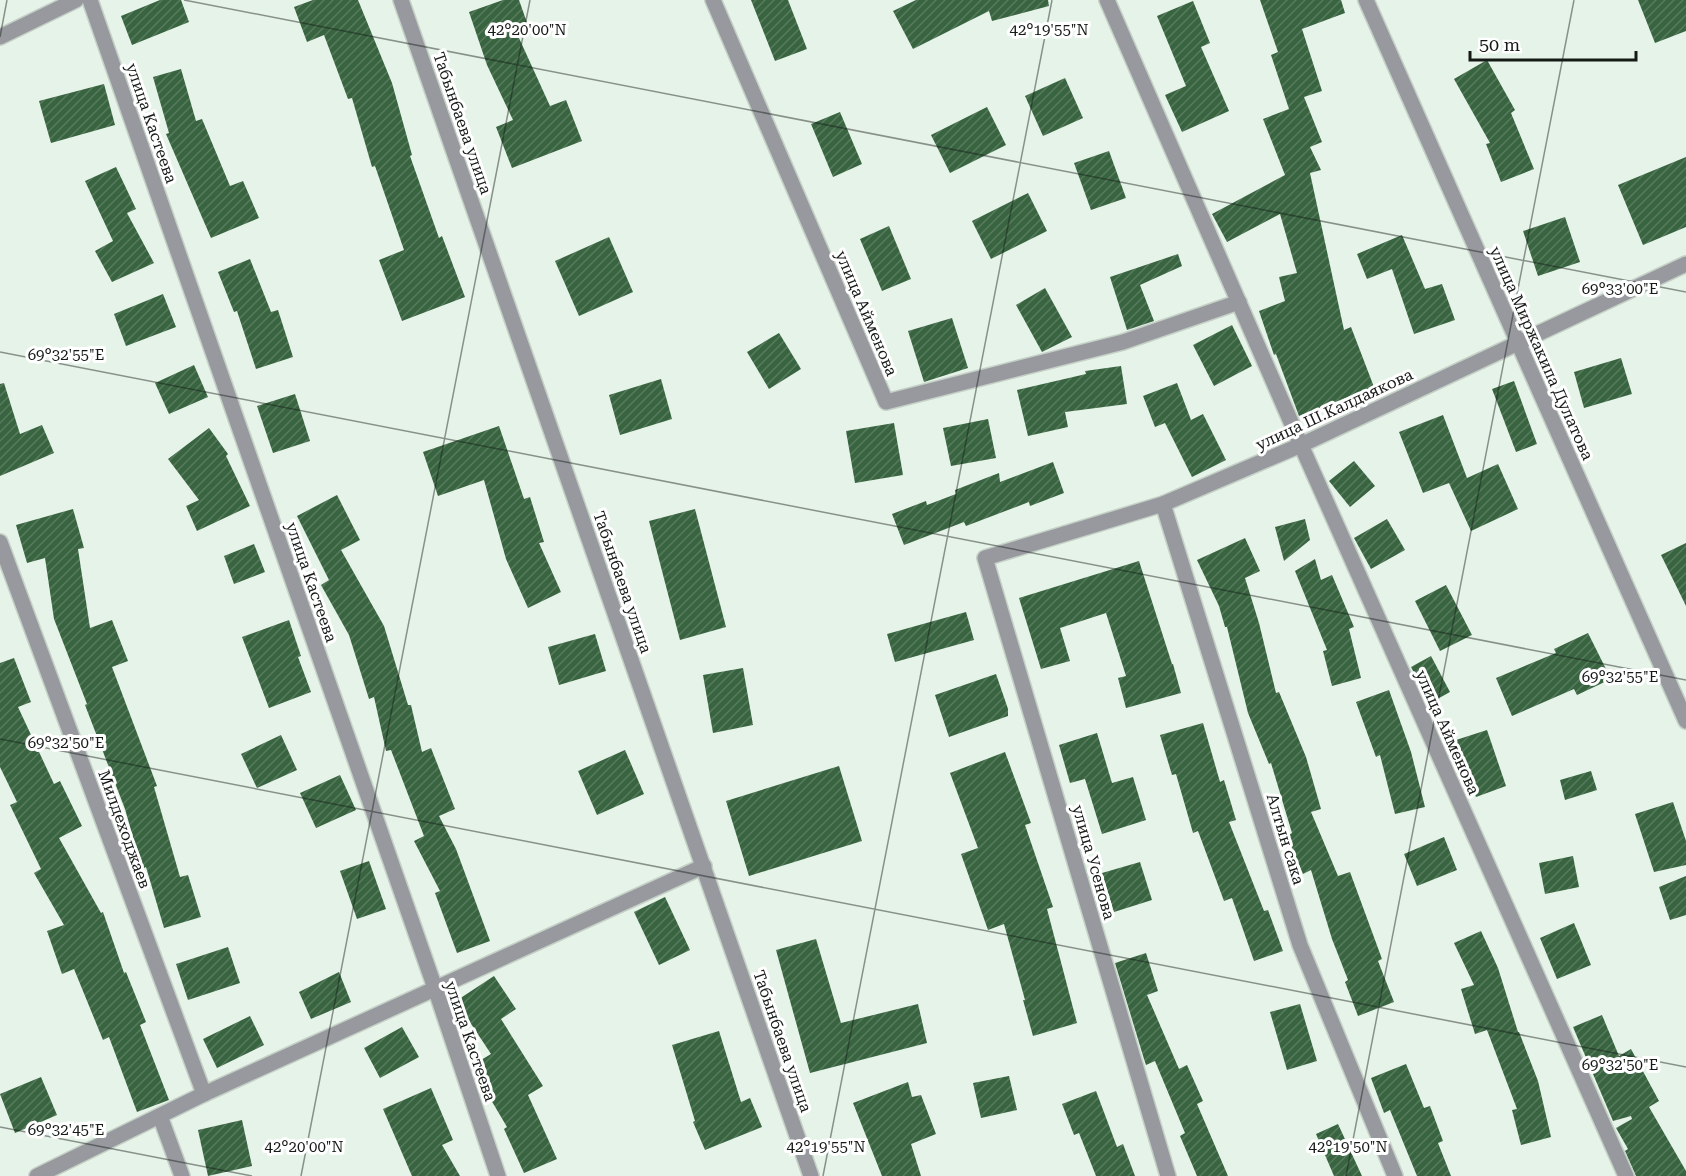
<svg xmlns="http://www.w3.org/2000/svg" width="1686" height="1176" font-family="'Roboto Serif',serif">
	<style>
		.building { fill: url(#building-hatch) }
		.lines { fill: none; stroke-linecap: round; stroke-linejoin: round }
		.street-casing { stroke: #c5d0c6; stroke-width: 18 }
		.street { stroke: #97999f; stroke-width: 15 }
		.ticks { fill: none; stroke: #151a16; stroke-width: 1.5; stroke-opacity: 0.45 }
		.labels { text-anchor: middle; stroke-width: 6; stroke-linejoin: round; paint-order: stroke }
		.street-label { font-size: 16px; fill: #151a16; stroke: #fff }
		.ticks-label { font-size: 15px; text-anchor: middle; fill: #151a16; stroke: #fff; stroke-width: 6; stroke-linejoin: round; paint-order: stroke }
	</style>
	<defs>
		<pattern id="building-hatch" width="6" height="6" patternUnits="userSpaceOnUse" patternTransform="scale(1.5)"><rect width="6" height="6" fill="#386440"/><path d="M-1 1l2-2M0 6l6-6M5 7l2-2" fill="none" stroke="#587a5e"/></pattern>
	</defs>
	<rect width="100%" height="100%" fill="#e6f3e8"/>
	<g class="building">
		<polygon points="160,0 181,0 189,22 132,45 121,16"/>
		<polygon points="313,0 358,0 392,83 412,155 410,156 439,238 442,236 465,297 402,321 379,260 404,250 375,166 372,167 352,98 348,99 324,35 307,42 294,7"/>
		<polygon points="503,0 519,0 531,34 519,38 550,106 566,100 582,141 512,168 496,127 513,120 487,65 469,12"/>
		<polygon points="751,0 788,0 807,49 775,61"/>
		<polygon points="916,0 1048,0 1049,6 992,21 989,11 913,49 893,11"/>
		<polygon points="1260,0 1341,0 1345,13 1302,29 1322,91 1304,97 1322,142 1310,147 1321,170 1310,173 1344,330 1351,327 1374,387 1299,416 1276,354 1274,355 1259,311 1285,301 1279,277 1297,273 1280,214 1227,242 1212,214 1285,175 1263,119 1289,109 1271,55 1278,52"/>
		<polygon points="1638,0 1686,0 1686,31 1655,43"/>
		<polygon points="1193,1 1210,43 1201,47 1229,111 1182,132 1165,95 1186,86 1157,16"/>
		<polygon points="1487,60 1515,110 1511,113 1534,169 1501,182 1486,144 1490,143 1454,79"/>
		<polygon points="181,69 196,121 202,119 230,186 243,181 259,218 211,238 166,134 169,133 153,77"/>
		<polygon points="1065,78 1083,118 1043,136 1025,96"/>
		<polygon points="104,84 115,125 51,143 39,101"/>
		<polygon points="987,107 1006,145 950,173 931,135"/>
		<polygon points="840,112 862,164 833,177 811,124"/>
		<polygon points="1109,151 1126,198 1091,210 1074,163"/>
		<polygon points="1686,157 1686,227 1643,245 1618,185"/>
		<polygon points="116,167 136,209 127,213 154,263 112,282 95,251 113,241 85,181"/>
		<polygon points="1028,193 1047,231 991,259 972,221"/>
		<polygon points="1565,217 1580,262 1538,276 1523,231"/>
		<polygon points="889,226 911,279 882,291 860,239"/>
		<polygon points="1402,235 1425,289 1442,284 1455,320 1414,334 1392,269 1367,279 1357,254"/>
		<polygon points="609,237 633,292 579,316 555,261"/>
		<polygon points="1178,254 1182,266 1140,285 1154,321 1127,330 1110,277"/>
		<polygon points="250,259 271,312 278,310 293,357 256,369 237,311 234,312 218,272"/>
		<polygon points="1045,288 1072,337 1042,352 1016,305"/>
		<polygon points="163,294 176,327 126,346 114,314"/>
		<polygon points="952,318 968,368 924,382 908,331"/>
		<polygon points="1232,325 1252,366 1214,386 1193,345"/>
		<polygon points="779,333 801,369 769,389 747,352"/>
		<polygon points="1621,358 1632,394 1584,408 1574,372"/>
		<polygon points="194,365 208,397 169,414 155,383"/>
		<polygon points="1121,366 1127,404 1065,412 1068,427 1028,436 1017,390 1086,374 1085,371"/>
		<polygon points="661,379 672,419 620,435 609,395"/>
		<polygon points="1514,381 1537,444 1516,452 1492,389"/>
		<polygon points="4,383 20,434 42,425 54,453 0,476 0,384"/>
		<polygon points="1177,383 1191,420 1203,414 1226,460 1192,477 1165,423 1155,427 1143,396"/>
		<polygon points="295,394 310,441 273,453 257,406"/>
		<polygon points="1443,415 1467,478 1498,464 1518,509 1471,531 1449,483 1423,493 1399,432"/>
		<polygon points="988,419 996,458 951,466 943,428"/>
		<polygon points="894,423 903,475 855,483 846,431"/>
		<polygon points="499,426 524,499 530,497 544,542 539,543 561,592 528,608 506,559 484,480 438,496 423,452"/>
		<polygon points="209,428 228,454 226,456 250,506 197,531 186,506 199,500 168,459"/>
		<polygon points="1354,461 1375,486 1350,507 1329,481"/>
		<polygon points="1053,462 1064,493 1030,506 1029,502 966,526 964,522 904,545 892,514 926,501 927,505 956,494 955,490 999,473 1000,482"/>
		<polygon points="337,495 360,540 341,550 384,626 408,705 411,705 422,752 431,748 455,809 439,816 456,849 490,941 457,953 435,893 440,891 414,841 424,836 391,750 386,751 374,697 369,699 349,635 321,585 329,580 297,516"/>
		<polygon points="73,509 84,548 78,549 90,628 112,620 128,661 112,667 157,786 154,787 180,877 188,875 201,917 164,928 146,867 142,869 125,809 85,705 87,704 54,619 45,558 27,563 16,525"/>
		<polygon points="695,509 726,627 680,640 649,521"/>
		<polygon points="1305,519 1310,540 1284,561 1275,527"/>
		<polygon points="1387,519 1405,550 1371,569 1354,538"/>
		<polygon points="1245,538 1260,571 1245,578 1259,623 1276,693 1279,692 1306,757 1321,809 1311,812 1338,876 1350,872 1382,959 1378,961 1394,1002 1358,1016 1345,982 1348,980 1332,939 1311,870 1303,874 1287,836 1292,833 1271,763 1269,764 1248,713 1227,627 1225,627 1219,606 1197,560"/>
		<polygon points="1686,543 1686,606 1661,555"/>
		<polygon points="254,544 265,572 234,584 224,556"/>
		<polygon points="1315,559 1321,580 1332,575 1354,627 1349,629 1361,678 1332,686 1323,651 1327,650 1295,571"/>
		<polygon points="1139,561 1172,664 1173,664 1181,693 1126,708 1118,678 1126,676 1106,613 1060,628 1070,661 1041,669 1019,598"/>
		<polygon points="1446,585 1472,635 1440,651 1415,601"/>
		<polygon points="966,612 974,640 895,662 887,634"/>
		<polygon points="289,620 301,656 298,657 311,692 269,708 242,637"/>
		<polygon points="1588,633 1611,679 1577,695 1574,689 1512,716 1496,678 1556,653 1554,649"/>
		<polygon points="595,634 606,671 559,685 548,647"/>
		<polygon points="1431,656 1450,692 1430,703 1411,667"/>
		<polygon points="14,658 31,702 18,707 54,784 60,781 82,826 59,838 101,913 103,912 124,973 126,972 146,1022 140,1025 169,1100 137,1112 109,1037 103,1040 74,969 62,974 47,931 64,925 34,873 41,869 10,805 17,802 0,767 0,663"/>
		<polygon points="743,668 753,725 713,733 703,675"/>
		<polygon points="996,674 1008,709 1008,716 949,737 935,695"/>
		<polygon points="1389,690 1411,752 1425,807 1395,814 1380,755 1376,757 1356,702"/>
		<polygon points="1203,723 1220,782 1224,780 1236,820 1229,822 1264,911 1268,910 1283,951 1254,961 1232,898 1224,901 1198,831 1193,833 1176,774 1172,775 1160,735"/>
		<polygon points="1487,730 1506,786 1476,797 1456,740"/>
		<polygon points="1097,733 1112,783 1133,777 1146,820 1102,834 1085,779 1070,783 1059,745"/>
		<polygon points="281,735 297,770 257,788 241,754"/>
		<polygon points="625,750 644,794 597,815 578,771"/>
		<polygon points="1005,752 1031,823 1025,825 1053,907 1047,909 1077,1023 1033,1036 1023,1000 1025,1000 1004,924 988,930 961,854 978,848 950,773"/>
		<polygon points="839,766 862,841 749,876 726,801"/>
		<polygon points="1591,771 1597,790 1565,800 1560,780"/>
		<polygon points="340,775 356,810 316,828 300,793"/>
		<polygon points="1673,802 1686,841 1686,865 1654,872 1635,814"/>
		<polygon points="1444,837 1457,870 1417,886 1404,854"/>
		<polygon points="1573,856 1579,887 1545,894 1539,863"/>
		<polygon points="369,861 386,909 357,919 340,871"/>
		<polygon points="1140,862 1152,900 1114,912 1102,873"/>
		<polygon points="1686,876 1686,915 1670,920 1659,887"/>
		<polygon points="665,897 690,950 659,965 634,912"/>
		<polygon points="1574,923 1591,965 1557,979 1540,938"/>
		<polygon points="1481,931 1498,968 1518,1032 1519,1032 1538,1081 1551,1137 1521,1145 1512,1110 1517,1109 1487,1030 1475,1034 1461,989 1474,985 1454,943"/>
		<polygon points="816,939 841,1023 918,1004 927,1043 810,1073 776,950"/>
		<polygon points="228,947 240,983 188,1000 176,964"/>
		<polygon points="1146,953 1158,991 1147,995 1179,1069 1187,1065 1203,1101 1197,1104 1228,1176 1197,1176 1180,1136 1185,1133 1155,1061 1146,1065 1144,1059 1115,963"/>
		<polygon points="339,972 351,1002 311,1019 299,992"/>
		<polygon points="494,976 516,1009 501,1019 543,1086 528,1095 557,1159 524,1173 504,1129 507,1127 471,1066 491,1054 456,1001"/>
		<polygon points="1300,1004 1317,1061 1287,1070 1270,1012"/>
		<polygon points="1602,1015 1619,1056 1631,1049 1659,1101 1649,1107 1686,1171 1686,1176 1636,1176 1625,1151 1628,1149 1616,1128 1632,1119 1631,1116 1613,1121 1573,1027"/>
		<polygon points="250,1016 264,1045 217,1068 203,1039"/>
		<polygon points="402,1027 419,1057 380,1078 364,1048"/>
		<polygon points="719,1031 741,1102 750,1098 762,1127 705,1150 693,1122 695,1121 672,1045"/>
		<polygon points="1406,1064 1424,1108 1430,1106 1443,1141 1438,1143 1451,1176 1417,1176 1390,1110 1384,1113 1371,1078"/>
		<polygon points="1009,1076 1017,1110 981,1118 973,1083"/>
		<polygon points="41,1077 57,1115 15,1133 0,1094"/>
		<polygon points="908,1082 912,1097 921,1095 936,1134 911,1144 921,1176 882,1176 853,1103"/>
		<polygon points="431,1088 453,1140 442,1145 460,1176 412,1176 383,1109"/>
		<polygon points="1096,1091 1117,1147 1123,1144 1135,1176 1096,1176 1079,1133 1074,1135 1062,1104"/>
		<polygon points="242,1120 252,1166 208,1176 198,1130"/>
		<polygon points="1338,1124 1362,1176 1334,1176 1316,1134"/>
	</g>
	<g class="lines">
		<defs>
			<g id="street">
				<polyline points="90,0 435,988 498,1176"/>
				<polyline points="401,0 811,1176"/>
				<polyline points="713,0 886,402 1123,342 1239,302"/>
				<polyline points="1107,0 1301,445 1626,1176"/>
				<polyline points="1366,0 1686,721"/>
				<polyline points="0,37 76,0"/>
				<polyline points="1163,504 1300,945 1395,1176"/>
				<polyline points="0,542 204,1094"/>
				<polyline points="160,1116 182,1176"/>
				<polyline points="37,1176 204,1094 704,866"/>
				<polyline points="1168,1176 985,558 1163,504 1301,445 1686,264"/>
			</g>
		</defs>
		<use href="#street" class="street-casing"/>
		<use href="#street" class="street"/>
	</g>
	<path class="ticks" d="M184,0L1686,292M0,37L7,0M0,352L1686,680M0,739L1686,1067M0,1127L252,1176M301,1176L530,0M823,1176L1052,0M1346,1176L1574,0"/>
	<g class="labels">
		<g class="street-label">
			<text transform="translate(152 123) rotate(71)" y="6">улица Кастеева</text>
			<text transform="translate(463 123) rotate(71)" y="6">Табынбаева улица</text>
			<text transform="translate(867 313) rotate(67)" y="6">улица Айменова</text>
			<text transform="translate(1542 353) rotate(66)" y="6">улица Миржакипа Дулатова</text>
			<text transform="translate(1334 409) rotate(-25)" y="6">улица Ш.Калдаякова</text>
			<text transform="translate(312 582) rotate(71)" y="6">улица Кастеева</text>
			<text transform="translate(623 582) rotate(71)" y="6">Табынбаева улица</text>
			<text transform="translate(1448 732) rotate(66)" y="6">улица Айменова</text>
			<text transform="translate(125 829) rotate(70)" y="6">Милдеходжаев</text>
			<text transform="translate(1286 839) rotate(73)" y="6">Алтын сака</text>
			<text transform="translate(1094 862) rotate(74)" y="6">улица Усенова</text>
			<text transform="translate(471 1041) rotate(71)" y="6">улица Кастеева</text>
			<text transform="translate(783 1041) rotate(71)" y="6">Табынбаева улица</text>
		</g>
	</g>
	<g class="ticks-label">
		<text x="527" y="35">42°20'00"N</text>
		<text x="1049" y="35">42°19'55"N</text>
		<text x="1620" y="294">69°33'00"E</text>
		<text x="66" y="360">69°32'55"E</text>
		<text x="1620" y="682">69°32'55"E</text>
		<text x="66" y="748">69°32'50"E</text>
		<text x="1620" y="1070">69°32'50"E</text>
		<text x="66" y="1135">69°32'45"E</text>
		<text x="304" y="1152">42°20'00"N</text>
		<text x="826" y="1152">42°19'55"N</text>
		<text x="1348" y="1152">42°19'50"N</text>
	</g>
	<path d="M1470 51v9h166v-9" fill="none" stroke="#151a16" stroke-width="3"/>
	<text x="1479" y="51" font-size="18" fill="#151a16" stroke="#ffffff" stroke-width="4.5" paint-order="stroke">50 m</text>
</svg>
